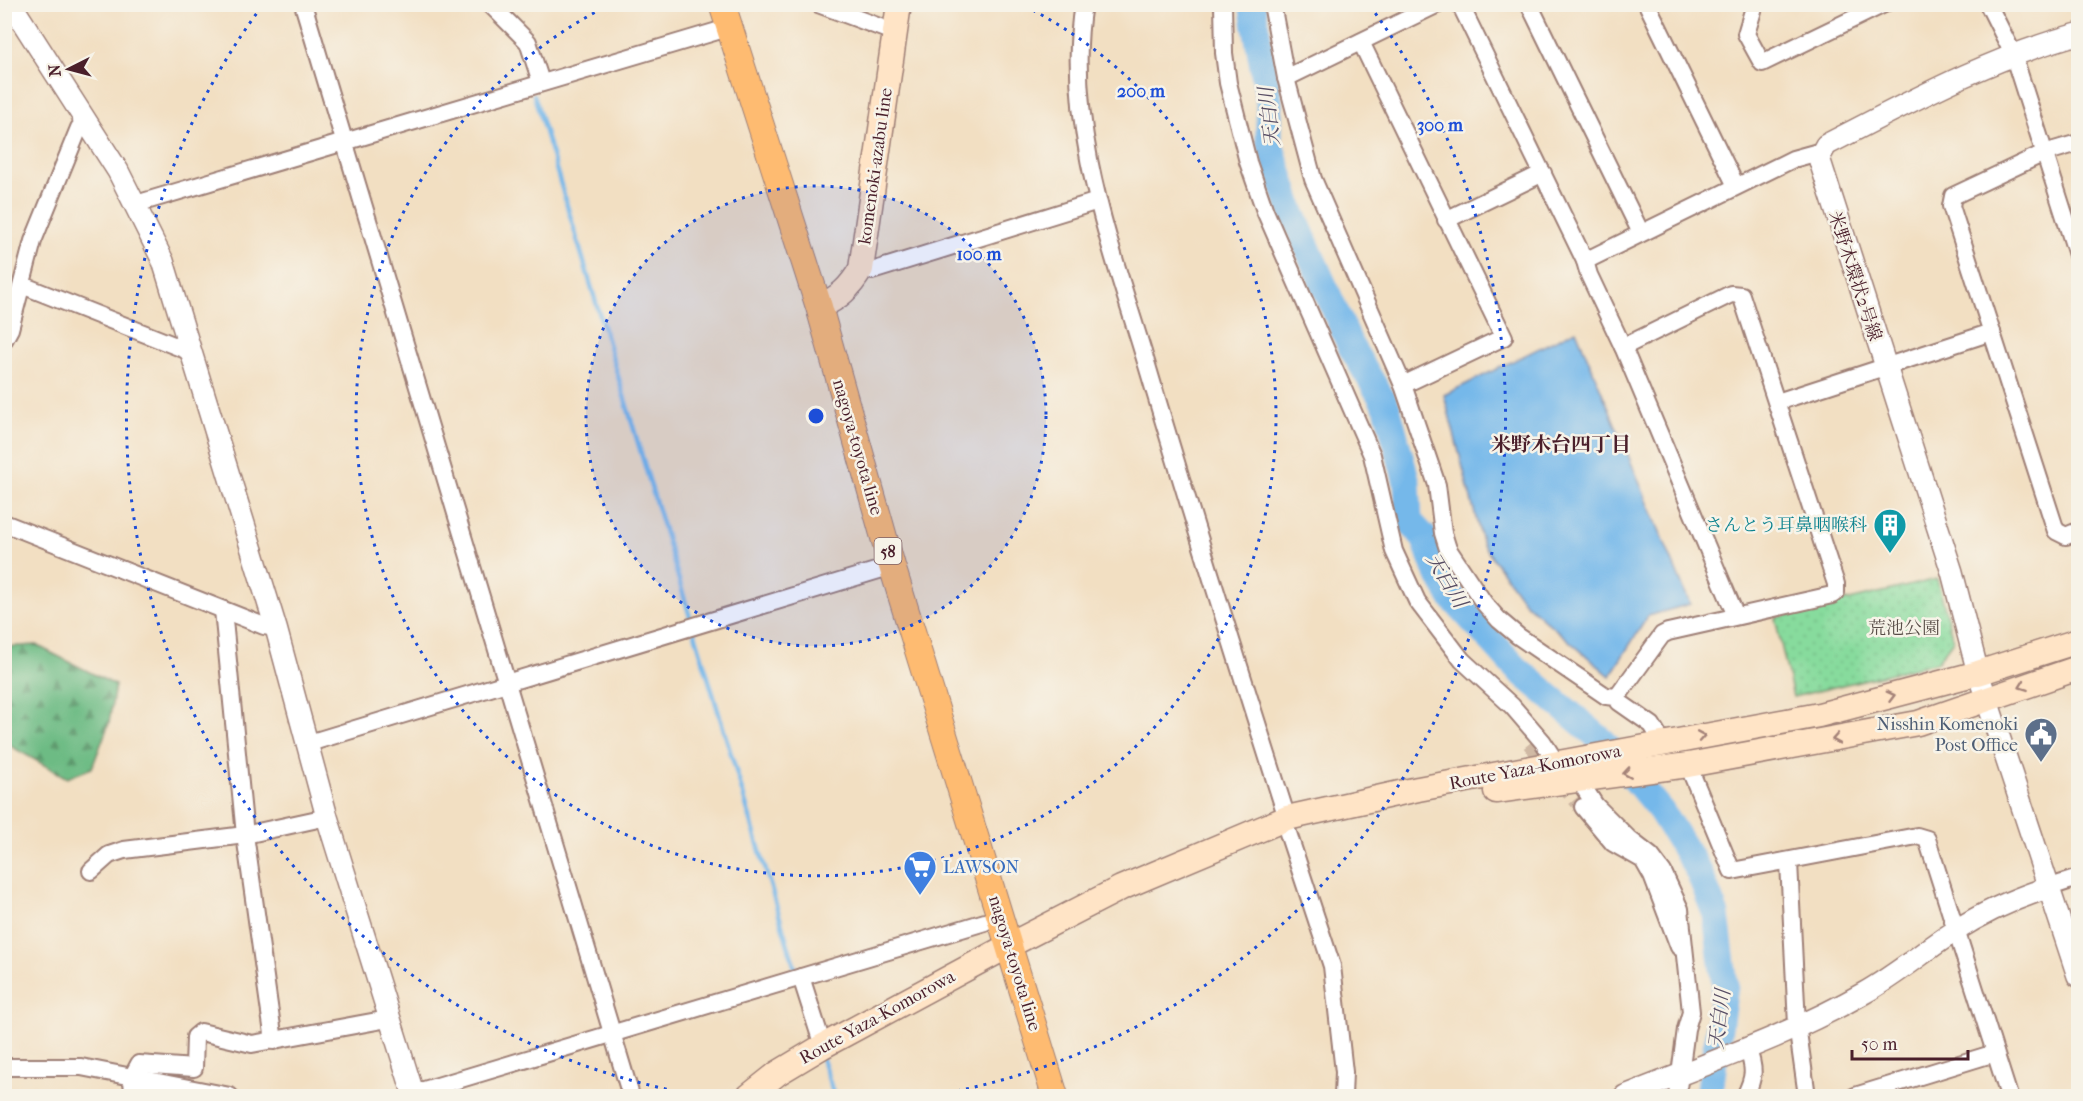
<svg xmlns="http://www.w3.org/2000/svg" width="2083" height="1101" font-family="'IM FELL French Canon','Noto Serif JP',serif">
	<style>
		.forest { fill: url(#forest-firs); stroke: #5c6d58; stroke-width: 1.5 }
		.park { fill: url(#park-dots); stroke: #687d64; stroke-width: 1.5 }
		.water { fill: #74b8ea; stroke: #5f6c8a; stroke-width: 1.5 }
		.lines { fill: none; stroke-linecap: round; stroke-linejoin: round }
		.stream { stroke: #74b8ea; stroke-width: 4.5 }
		.river { stroke: #74b8ea; stroke-width: 27 }
		.minor-tunnel { stroke: #d0b9a4; stroke-width: 16; stroke-dasharray: 16 8; stroke-linecap: butt }
		.minor-casing { stroke: #9e7f76; stroke-width: 20 }
		.tertiary-casing { stroke: #9e7f76; stroke-width: 24 }
		.secondary-casing { stroke: #9e7f76; stroke-width: 27 }
		.primary-casing { stroke: #9e7f76; stroke-width: 28 }
		.minor { stroke: #fff; stroke-width: 16 }
		.tertiary { stroke: #fff; stroke-width: 21 }
		.secondary { stroke: #ffe4c6; stroke-width: 24 }
		.primary { stroke: #febb71; stroke-width: 26 }
		.oneway { stroke: #a48278 }
		.ring { fill: none; stroke: #1d4ed8; stroke-width: 3; stroke-dasharray: 3 6 }
		.labels { text-anchor: middle; stroke-width: 5; stroke-linejoin: round; paint-order: stroke }
		.shield { fill: #f7f3e8; stroke: #7e5f64; stroke-width: 1.5 }
		.shield-label { font-size: 16px; font-weight: bold; fill: #4a1f2b }
		.street-label { font-size: 18px; fill: #4a1f2b; stroke: #f7f3e8 }
		.culture-label { font-size: 18px; fill: #0d838f; stroke: #f7f3e8; text-anchor: end }
		.park-label { font-size: 18px; fill: #594e48; stroke: #f7f3e8 }
		.service-label { font-size: 18px; fill: #4e5e75; stroke: #f7f3e8; text-anchor: end }
		.shop-label { font-size: 18px; fill: #366cbe; stroke: #f7f3e8; text-anchor: start }
		.water-label { font-size: 20px; font-style: italic; fill: #574d64; stroke: #f7f3e8 }
		.neighbourhood-label { font-size: 20px; font-weight: bold; fill: #4a1f2b; stroke: #f7f3e8 }
		.centre { fill: #1d4ed8; stroke: #f7f3e8; stroke-width: 3 }
		.ring-label { font-size: 18px; text-anchor: middle; font-weight: bold; fill: #1d4ed8; stroke: #f7f3e8; stroke-width: 5; stroke-linejoin: round; paint-order: stroke }
	</style>
	<defs>
		<pattern id="forest-firs" width="22" height="20" patternUnits="userSpaceOnUse" patternTransform="scale(1.5)"><rect width="22" height="20" fill="#6dbb84"/><path d="M5 1l3.5 6h-7zM16 11l3.5 6h-7z" fill="#5c976c"/></pattern>
		<pattern id="park-dots" width="8" height="8" patternUnits="userSpaceOnUse" patternTransform="scale(1.5)"><rect width="8" height="8" fill="#87db9d"/><path d="M2 2h.1M6 6h.1" fill="none" stroke="#76bc87" stroke-width="1.8" stroke-linecap="round"/></pattern>
	</defs>
	<rect width="100%" height="100%" fill="#f7f3e8"/>
	<filter id="ink" filterUnits="userSpaceOnUse"><feTurbulence type="fractalNoise" baseFrequency=".0167" numOctaves="2"/><feDisplacementMap in="SourceGraphic" scale="12" xChannelSelector="R" yChannelSelector="G"/><feConvolveMatrix kernelMatrix="1 2 1 2 8 2 1 2 1" color-interpolation-filters="sRGB"/></filter>
	<filter id="wash" filterUnits="userSpaceOnUse"><feTurbulence type="fractalNoise" baseFrequency=".008" numOctaves="4" result="noise"/><feDisplacementMap in="SourceGraphic" scale="24" xChannelSelector="R" yChannelSelector="G"/><feGaussianBlur stdDeviation="1.35" result="paint"/><feColorMatrix in="noise" values="0 0 0 0 0 0 0 0 0 0 0 0 0 0 0 0 0 1.4 0 .05"/><feComposite in="paint" operator="in"/></filter>
	<g filter="url(#wash)">
		<rect width="100%" height="100%" fill="#f2dfc2"/>
		<polygon class="forest" points="36,645 115,685 109,723 92,768 67,778 5,743 5,647"/>
		<polygon class="park" points="1937,579 1953,640 1937,662 1793,697 1775,618"/>
		<polygon class="water" points="1576,330 1690,604 1648,616 1610,676 1525,603 1483,545 1444,395"/>
		<g class="lines">
			<g class="stream">
				<polyline points="534,95 797,975"/>
				<polyline points="821,1055 834,1096"/>
			</g>
			<polyline class="river" points="1252,4 1269,101 1269,141 1292,213 1351,347 1387,407 1407,483 1409,521 1424,537 1435,568 1453,599 1516,668 1604,742 1661,811 1699,872 1716,915 1725,986 1709,1096"/>
		</g>
	</g>
	<g filter="url(#ink)">
		<g class="lines">
			<polyline class="minor-tunnel" points="1530,743 1582,807"/>
			<defs>
				<g id="minor">
					<polyline points="303,4 631,1096"/>
					<polyline points="490,4 528,42 541,82"/>
					<polyline points="818,4 893,32"/>
					<path d="M1083,4C1063,126 1115,257 1149,372C1193,521 1240,670 1287,818"/>
					<polyline points="1223,4 1224,53 1228,83 1248,162 1265,211 1372,455 1394,551 1417,601 1462,660 1512,706 1543,742 1557,764"/>
					<polyline points="1272,4 1286,78 1313,179 1403,385 1437,485 1443,533 1448,549 1484,603 1499,620 1518,636 1606,696 1617,697 1619,702 1652,725 1663,743"/>
					<polyline points="1460,4 1585,261 1589,275 1623,347 1736,616"/>
					<polyline points="1529,4 1641,233"/>
					<polyline points="1647,4 1736,186"/>
					<polyline points="1755,4 1746,34 1762,63 1884,4"/>
					<polyline points="1988,4 2013,54 2078,258"/>
					<polyline points="1361,42 1504,337 1403,385"/>
					<polyline points="1286,78 1438,4"/>
					<polyline points="2078,143 2044,153 1953,196 1951,206 2056,531 2066,536 2078,531"/>
					<polyline points="136,204 731,27"/>
					<polyline points="1446,220 1543,173"/>
					<polyline points="1585,261 1793,159 1822,151"/>
					<polyline points="861,269 872,271 1098,201"/>
					<polyline points="22,285 191,352"/>
					<polyline points="4,340 10,329 33,241 79,128 86,120"/>
					<polyline points="1777,402 1992,332"/>
					<polyline points="4,523 264,626 276,628"/>
					<polyline points="223,610 245,835 274,1041"/>
					<polyline points="1617,697 1662,635 1668,632 1832,595 1836,592 1836,584 1741,295 1731,294 1623,347"/>
					<polyline points="309,743 892,566"/>
					<polyline points="1688,765 1732,871 1917,836 1927,839 2009,1096"/>
					<polyline points="1579,780 1595,805 1629,839 1651,856 1663,872 1680,909 1691,1012 1686,1029 1677,1096"/>
					<polyline points="1583,807 1613,843 1643,860 1652,876 1679,947"/>
					<polyline points="1288,833 1332,966 1344,1072 1343,1096"/>
					<polyline points="1789,862 1797,1025 1807,1096"/>
					<polyline points="91,871 109,855 124,850 245,835 327,817"/>
					<polyline points="2050,887 2078,878"/>
					<polyline points="801,977 823,1046"/>
					<polyline points="4,1067 81,1067 230,1096"/>
					<polyline points="414,1093 985,922"/>
					<polyline points="133,1096 132,1077 139,1064 194,1068 195,1037 201,1032 252,1044 388,1019"/>
					<path d="M1745,1096C1755,1076 1755,1069 1747,1047"/>
					<polyline points="1855,1096 1995,1053"/>
				</g>
				<g id="tertiary">
					<polyline points="11,4 118,171 163,261 276,628 327,817 414,1096"/>
					<path d="M2078,34C1989,58 1908,103 1826,145L1819,158L1952,572L1978,673L2078,976"/>
					<path d="M1625,1096C1705,1064 1789,1036 1864,993C1896,975 1924,951 1955,931C1984,912 2016,898 2050,887"/>
				</g>
				<g id="secondary">
					<path d="M819,307C839,298 850,288 861,269L899,4"/>
					<polyline points="1496,791 1688,765 1918,723 2078,668"/>
					<polyline points="749,1096 778,1073 823,1046 1010,945 1121,888 1287,818 1418,789 1819,715 1978,673 2078,641"/>
				</g>
				<polyline id="primary" points="722,4 819,307 892,566 1055,1096"/>
			</defs>
			<use href="#minor" class="minor-casing"/>
			<use href="#tertiary" class="tertiary-casing"/>
			<use href="#secondary" class="secondary-casing"/>
			<use href="#primary" class="primary-casing"/>
			<use href="#minor" class="minor"/>
			<use href="#tertiary" class="tertiary"/>
			<use href="#secondary" class="secondary"/>
			<use href="#primary" class="primary"/>
		</g>
		<defs><path id="oneway-chevron" d="M-2-3.5L2.5 0L-2 3.5" fill="none" stroke-width="1.6" stroke-linecap="round" stroke-linejoin="round" transform="scale(1.5)"/></defs>
		<g class="oneway">
			<use href="#oneway-chevron" transform="translate(2023 686) rotate(160)"/>
			<use href="#oneway-chevron" transform="translate(1891 696) rotate(-15)"/>
			<use href="#oneway-chevron" transform="translate(1701 736) rotate(-10)"/>
			<use href="#oneway-chevron" transform="translate(1836 739) rotate(170)"/>
			<use href="#oneway-chevron" transform="translate(1627 773) rotate(171)"/>
		</g>
	</g>
	<circle cx="816" cy="416" r="230" fill="#1d4ed8" fill-opacity=".12"/>
	<g class="ring">
		<circle cx="816" cy="416" r="230"/>
		<path d="M1025 6A460 460 0 1 1 607 6"/>
		<path d="M702 1096A689 689 0 0 1 262 6M1370 6A689 689 0 0 1 930 1096"/>
	</g>
	<defs>
		<symbol id="building-pin" viewBox="-11 -11 22 30"><path d="M0 17L-7.5 6A9.5 9.5 0 1 1 7.5 6Z" fill="#0f9aa8" stroke="#f7f3e8"/><path d="M-4-6H4V6H1V3H-1V6H-4ZM-2.5-4.3h1.7v1.8h-1.7ZM.8-4.3h1.7v1.8H.8ZM-2.5-1h1.7V.8h-1.7ZM.8-1h1.7V.8H.8Z" fill="#fff"/></symbol>
		<symbol id="civic-pin" viewBox="-11 -11 22 30"><path d="M0 17L-7.5 6A9.5 9.5 0 1 1 7.5 6Z" fill="#5c6f8a" stroke="#f7f3e8"/><path d="M-.6-6.5H3V-4.5H.6V-3L4-1V1h2V6H-6V1h2V-1L-.6-3ZM-1.2 2.5V6h2.4V2.5Z" fill="#fff"/></symbol>
		<symbol id="supermarket-pin" viewBox="-11 -11 22 30"><path d="M0 17L-7.5 6A9.5 9.5 0 1 1 7.5 6Z" fill="#3f7fe0" stroke="#f7f3e8"/><path d="M-6-5.5h2.5l.6 2H6L4.5 2H-2.5L-4.4-4H-6ZM-1.5 3.2a1.3 1.3 0 1 0 .1 0ZM3 3.2a1.3 1.3 0 1 0 .1 0Z" fill="#fff"/></symbol>
	</defs>
	<g fill-rule="evenodd">
		<use href="#building-pin" x="1871" y="506" width="38" height="52"/>
		<use href="#civic-pin" x="2022" y="715" width="38" height="52"/>
		<use href="#supermarket-pin" x="901" y="848" width="38" height="52"/>
	</g>
	<g class="labels">
		<rect class="shield" x="874.5" y="538" width="27" height="26" rx="4.5"/>
		<g class="shield-label">
			<text x="888" y="557">58</text>
		</g>
		<g class="street-label">
			<text transform="translate(875 166) rotate(-82)" y="6">komenoki-azabu line</text>
			<text transform="translate(1855 276) rotate(72)" y="6">米野木環状2号線</text>
			<text transform="translate(858 447) rotate(74)" y="6">nagoya-toyota line</text>
			<text transform="translate(1535 767) rotate(-11)" y="6">Route Yaza-Komorowa</text>
			<text transform="translate(1015 963) rotate(73)" y="6">nagoya-toyota line</text>
			<text transform="translate(877 1017) rotate(-29)" y="6">Route Yaza-Komorowa</text>
		</g>
		<g class="culture-label">
			<text x="1867" y="531">さんとう耳鼻咽喉科</text>
		</g>
		<g class="park-label">
			<text x="1904" y="634">荒池公園</text>
		</g>
		<g class="service-label">
			<text x="2018" y="730">Nisshin Komenoki<tspan x="2018" dy="21">Post Office</tspan></text>
		</g>
		<g class="shop-label">
			<text x="943" y="873">LAWSON</text>
		</g>
		<g class="water-label">
			<text transform="translate(1269 117) rotate(-97)" y="7">天白川</text>
			<text transform="translate(1447 580) rotate(59)" y="7">天白川</text>
			<text transform="translate(1719 1019) rotate(-83)" y="7">天白川</text>
		</g>
		<g class="neighbourhood-label">
			<text x="1561" y="451">米野木台四丁目</text>
		</g>
	</g>
	<circle cx="816" cy="416" r="9" class="centre"/>
	<g class="ring-label">
		<text x="1141" y="97">200 m</text>
		<text x="1440" y="131">300 m</text>
		<text x="979" y="260">100 m</text>
	</g>
	<rect width="2083" height="1101" fill="none" stroke="#f7f3e8" stroke-width="24"/>
	<g transform="translate(69 69) rotate(264)" stroke="#f7f3e8" stroke-width="4.5" paint-order="stroke">
	<path d="M0-4.5L10 22L0 15L-10 22Z" fill="#4a1f2b"/>
	<text y="-9" font-size="16" font-weight="bold" text-anchor="middle" fill="#4a1f2b">N</text>
	</g>
	<path d="M1852 1050v9h116v-9" fill="none" stroke="#4a1f2b" stroke-width="3"/>
	<text x="1861" y="1050" font-size="18" fill="#4a1f2b" stroke="#f7f3e8" stroke-width="4.5" paint-order="stroke">50 m</text>
</svg>
